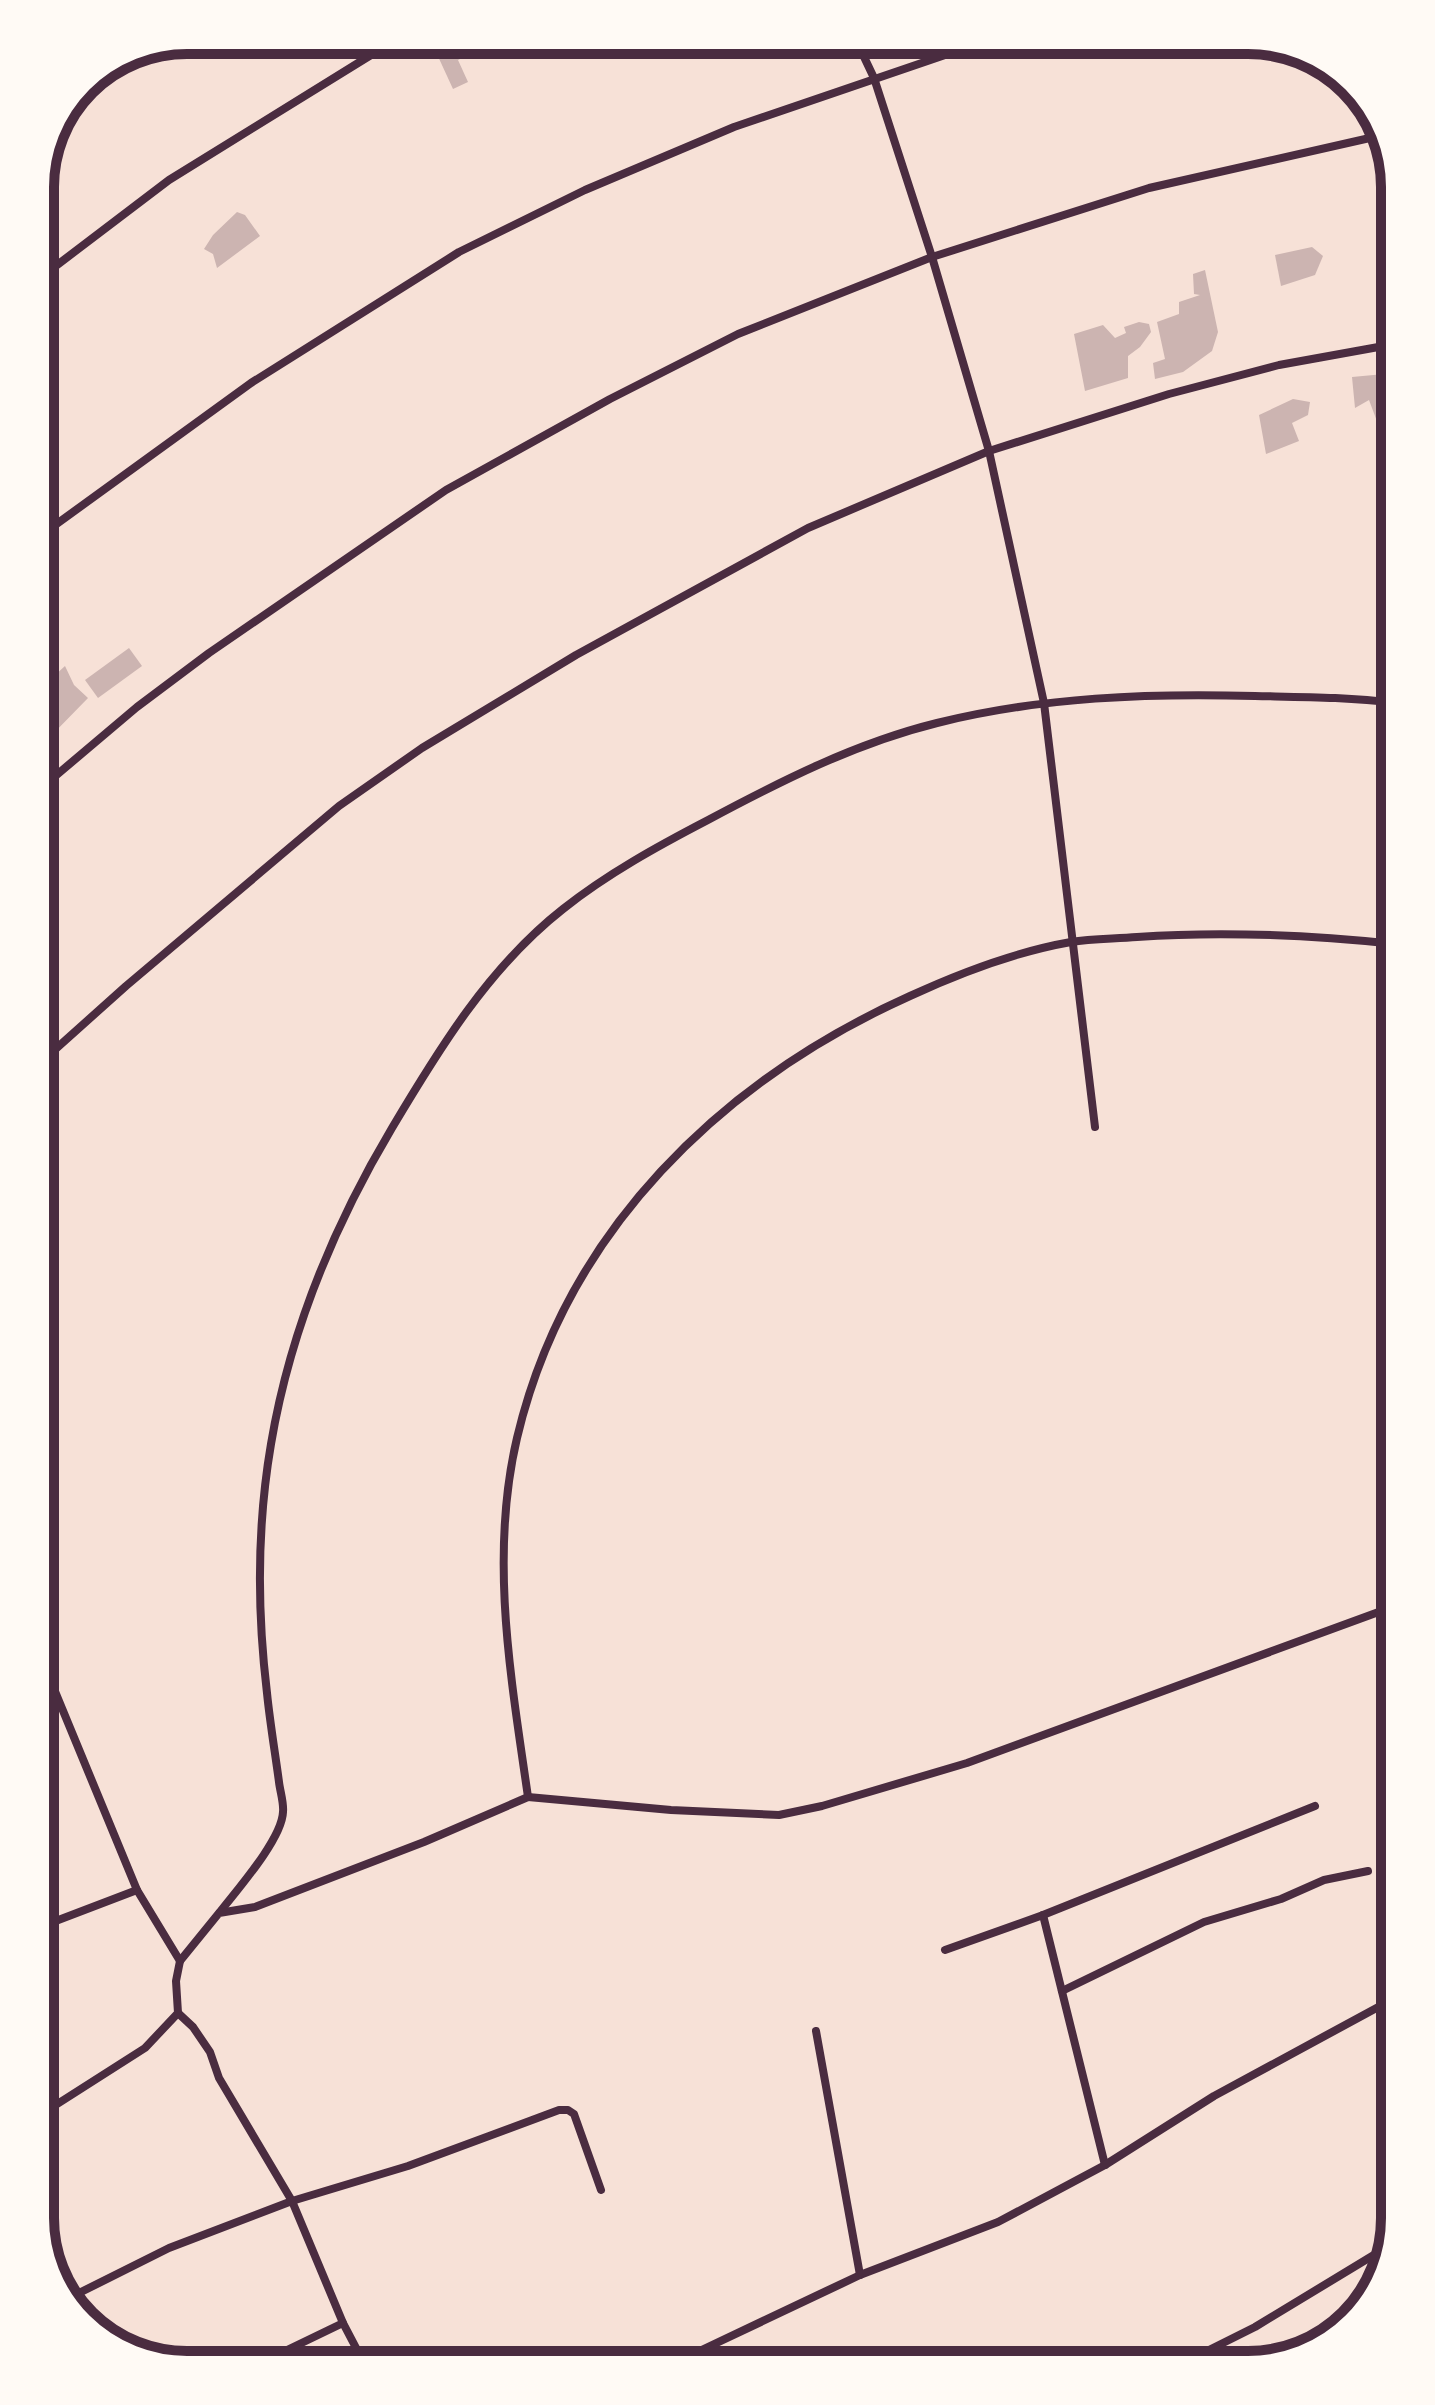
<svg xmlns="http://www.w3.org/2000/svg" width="1435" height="2405" font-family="'Public Sans',sans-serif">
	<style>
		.building { fill: #ccb4b1 }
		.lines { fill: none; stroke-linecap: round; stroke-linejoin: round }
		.minor { stroke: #4a2c40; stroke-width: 8 }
		.rim { fill: none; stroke: #4a2c40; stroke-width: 10 }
	</style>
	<rect width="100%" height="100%" fill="#f7e1d7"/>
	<g class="building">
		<polygon points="462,40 483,40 486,47 458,60 468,82 453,89 436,52"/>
		<polygon points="237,212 245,215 260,236 217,268 213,254 204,249 213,235"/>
		<polygon points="1312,247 1323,256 1315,275 1281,286 1275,255"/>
		<polygon points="1205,270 1218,332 1212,351 1183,372 1155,379 1153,363 1165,359 1157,322 1179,314 1179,302 1200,295 1194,294 1193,274"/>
		<polygon points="1139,322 1149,324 1151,332 1140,347 1128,356 1128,378 1085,391 1074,334 1103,325 1115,338 1126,333 1124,327"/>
		<polygon points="1395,373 1395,419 1378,424 1369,400 1355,408 1352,377"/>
		<polygon points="1293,399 1310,402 1308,415 1292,423 1299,441 1266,454 1259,415"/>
		<polygon points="129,648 142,666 98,698 85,680"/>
		<polygon points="65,666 74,685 88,698 47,740 40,717 54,704 40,689"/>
	</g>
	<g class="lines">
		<g class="minor">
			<polyline points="856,40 874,78 932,257 989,451 1044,703 1095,1127"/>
			<polyline points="40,278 169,180 371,55 403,40"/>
			<polyline points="40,536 251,383 459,252 585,190 734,127 989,40"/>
			<polyline points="40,789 137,707 209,653 446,490 610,399 738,334 932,257 1149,188 1383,135"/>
			<polyline points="40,1063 126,986 339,806 422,748 576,655 808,528 989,451 1169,394 1279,365 1395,344"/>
			<polyline points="40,1655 137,1890 180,1961"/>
			<polyline points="40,1701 56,1697"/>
			<polyline points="528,1797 671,1810 779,1815 822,1806 967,1763 1395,1606"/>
			<path d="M220,1912C237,1890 282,1839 283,1812C284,1803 280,1791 279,1782C275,1752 270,1723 267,1693C257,1610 257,1526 271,1444C290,1331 333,1227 392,1128C439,1049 489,967 563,909C607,874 658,846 708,820C781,781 856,743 937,723C1041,697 1149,693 1255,696C1302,697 1349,697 1395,703"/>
			<polyline points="1043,1915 1105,2165"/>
			<polyline points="40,1927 137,1890"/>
			<polyline points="945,1950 1043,1915 1315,1806"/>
			<polyline points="1062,1991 1204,1922 1281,1899 1324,1880 1368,1871"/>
			<polyline points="178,2013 193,2027 210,2052 219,2078 292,2201 343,2323 365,2365"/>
			<polyline points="816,2031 860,2275"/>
			<path d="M40,2115L145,2048L178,2013L176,1981L180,1961L219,1913L255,1907L424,1842L528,1797C511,1678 489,1557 517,1438C566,1231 721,1081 910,996C962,972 1014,952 1071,942C1092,938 1115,939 1137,937C1223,931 1310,935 1395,944"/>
			<polyline points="69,2298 169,2248 292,2201 408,2166 559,2110 568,2110 574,2114 601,2190"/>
			<polyline points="256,2365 343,2323"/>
			<polyline points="670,2365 860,2275 998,2222 1105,2165 1214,2096 1395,1998"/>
			<polyline points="1179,2365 1255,2327 1387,2247"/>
		</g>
	</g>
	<path d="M0 0H1435V2405H0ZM187 54H1248A133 133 0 0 1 1381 187V2218A133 133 0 0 1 1248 2351H187A133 133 0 0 1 54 2218V187A133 133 0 0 1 187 54Z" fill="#fffaf5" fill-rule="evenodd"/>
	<path class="rim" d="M187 54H1248A133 133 0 0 1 1381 187V2218A133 133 0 0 1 1248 2351H187A133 133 0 0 1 54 2218V187A133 133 0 0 1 187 54Z"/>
</svg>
